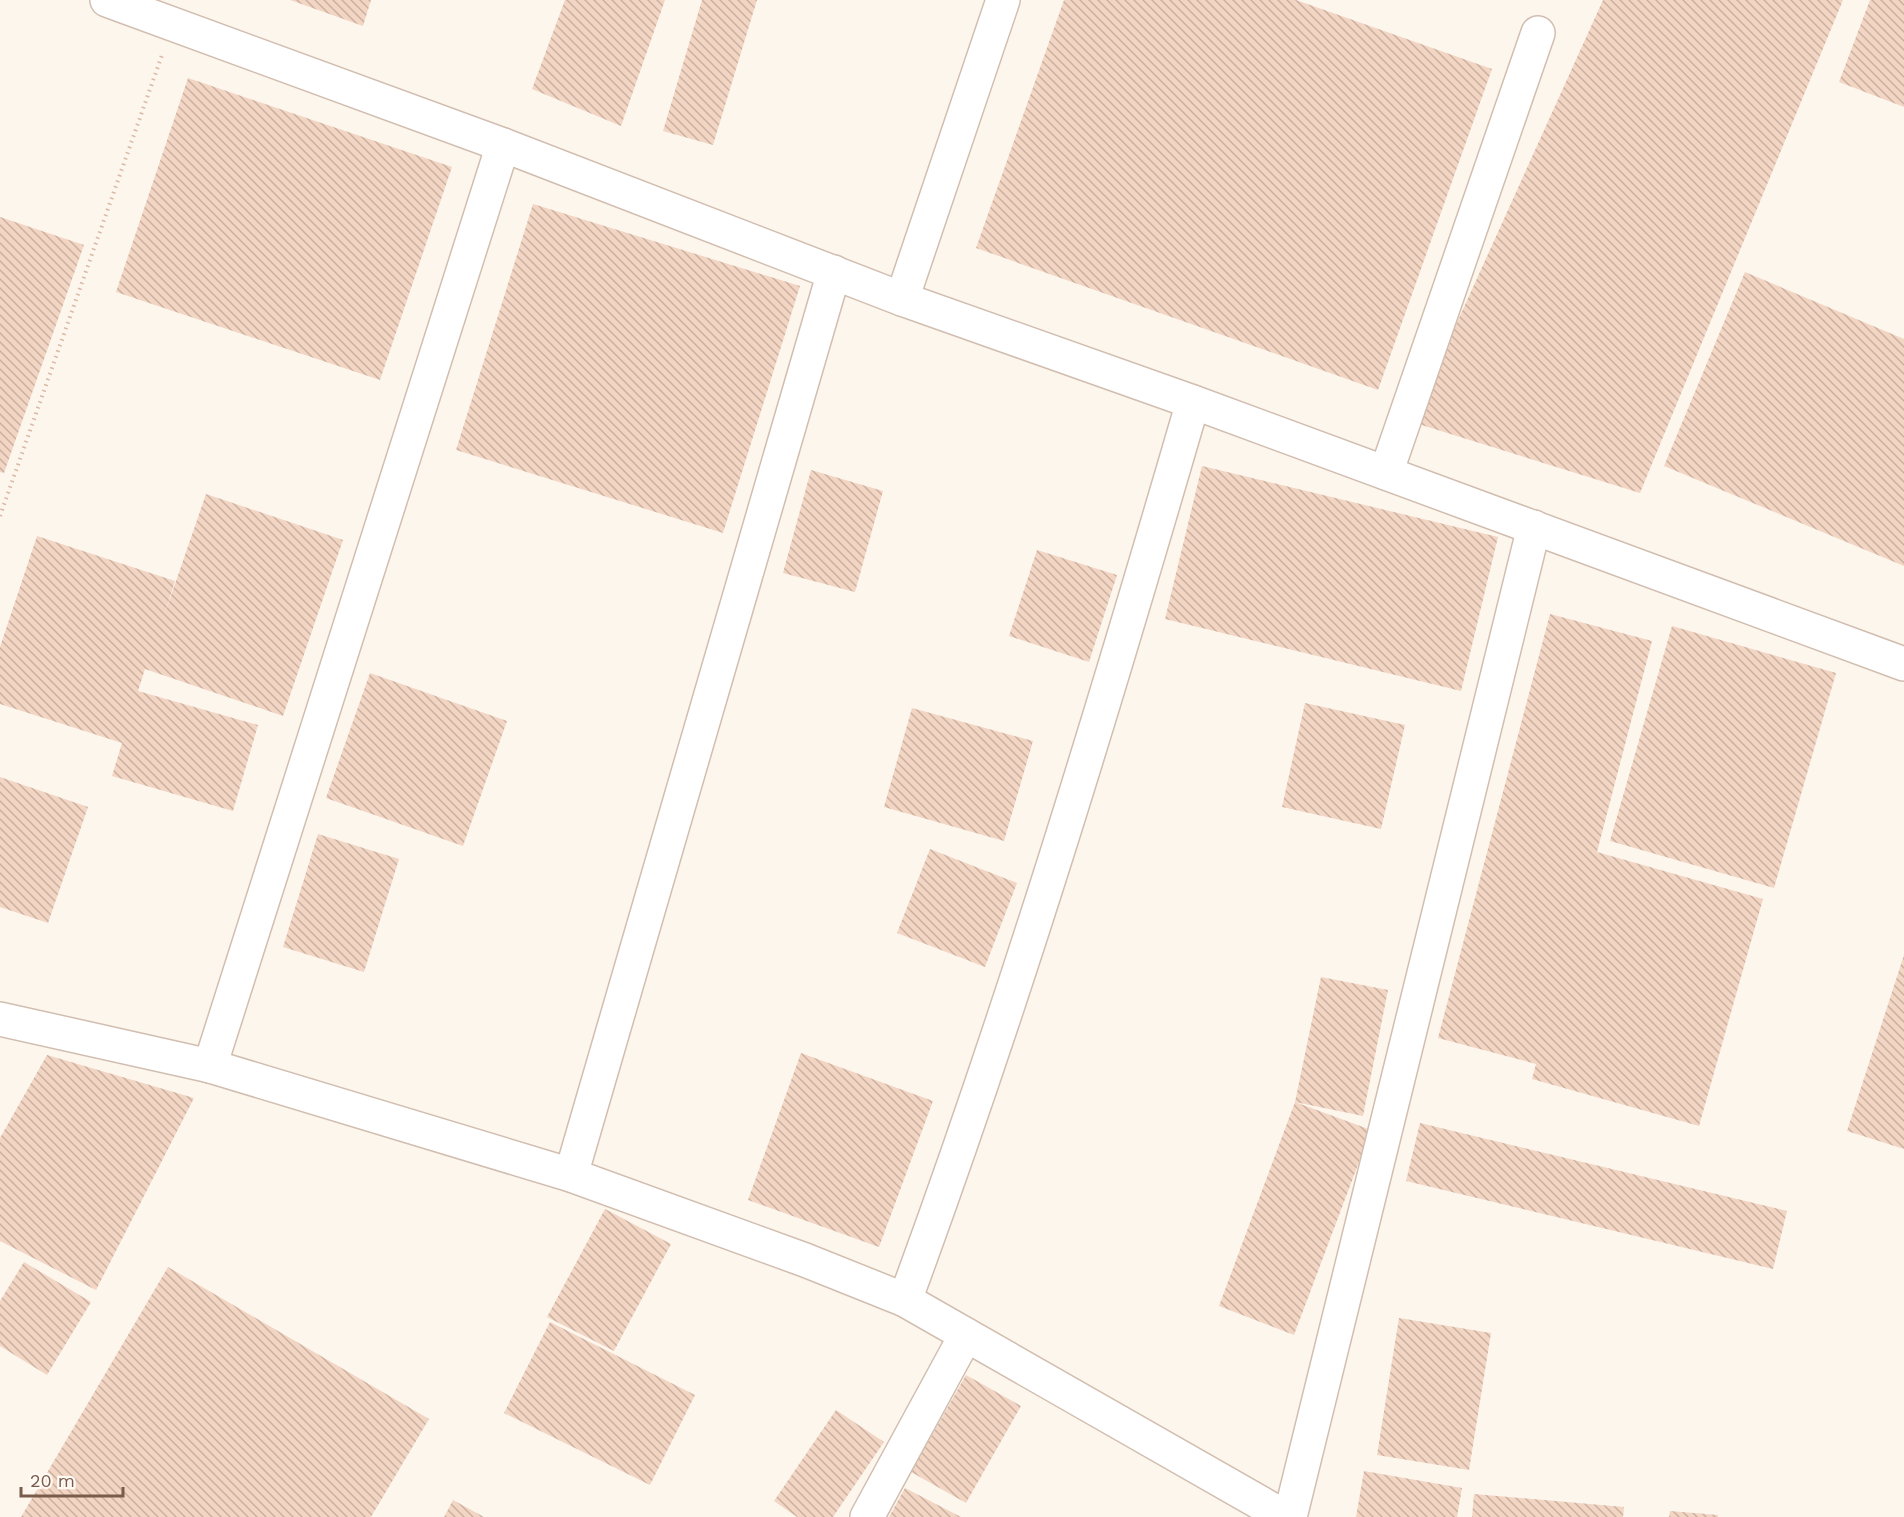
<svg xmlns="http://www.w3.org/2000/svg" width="1904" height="1517" font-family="'Work Sans',sans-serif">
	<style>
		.building { fill: url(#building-back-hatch) }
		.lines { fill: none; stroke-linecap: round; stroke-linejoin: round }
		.minor-casing { stroke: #d1beb0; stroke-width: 36 }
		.path { stroke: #d9b8a5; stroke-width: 4; stroke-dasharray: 1.5 4.5; stroke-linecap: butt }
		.minor { stroke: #fff; stroke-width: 33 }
	</style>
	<defs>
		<pattern id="building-back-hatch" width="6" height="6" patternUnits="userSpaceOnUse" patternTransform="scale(1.5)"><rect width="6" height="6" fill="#f3d5c3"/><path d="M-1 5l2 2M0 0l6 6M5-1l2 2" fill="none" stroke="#cab0a1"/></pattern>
	</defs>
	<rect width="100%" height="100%" fill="#fdf6ec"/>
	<g class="building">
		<polygon points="290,0 371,0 363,26"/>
		<polygon points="565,0 665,0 621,126 532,89"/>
		<polygon points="702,0 757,0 713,145 663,131"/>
		<polygon points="1064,0 1296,0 1492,69 1378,390 976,248"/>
		<polygon points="1603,0 1843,0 1640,493 1412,422"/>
		<polygon points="1870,0 1904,0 1904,107 1839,82"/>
		<polygon points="188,78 452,167 380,380 116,292"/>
		<polygon points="533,204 800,286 723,533 456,450"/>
		<polygon points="0,217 84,245 4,473 0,472"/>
		<polygon points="1745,272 1904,339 1904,566 1664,466"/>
		<polygon points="1202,466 1498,537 1461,691 1165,619"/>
		<polygon points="811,470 883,491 855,592 783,573"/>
		<polygon points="206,494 343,540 283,716 145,669 138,691 258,725 233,811 112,776 122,743 0,704 0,647 37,536 175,581 164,616"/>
		<polygon points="1037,550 1117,575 1089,662 1009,636"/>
		<polygon points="1550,614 1652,641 1597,852 1763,899 1699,1126 1532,1079 1536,1064 1438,1038"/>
		<polygon points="1672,626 1836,673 1774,888 1610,841"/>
		<polygon points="370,673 507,721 463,846 326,798"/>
		<polygon points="1305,703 1405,725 1381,829 1282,807"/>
		<polygon points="912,708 1033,741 1004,841 884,807"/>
		<polygon points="0,777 88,807 48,923 0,907"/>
		<polygon points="318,834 399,859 364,972 283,947"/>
		<polygon points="930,849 1017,883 985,967 897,933"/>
		<polygon points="1904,955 1904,1149 1847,1131"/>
		<polygon points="1321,977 1388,990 1363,1116 1295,1102 1371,1130 1294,1335 1219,1306 1295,1102"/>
		<polygon points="801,1053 933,1101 879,1247 748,1200"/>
		<polygon points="47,1055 194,1098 96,1290 0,1241 0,1138"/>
		<polygon points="1420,1123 1787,1211 1773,1269 1406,1181"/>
		<polygon points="605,1209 671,1244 614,1351 547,1317"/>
		<polygon points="24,1262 91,1302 47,1375 0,1346 0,1301"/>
		<polygon points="168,1267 429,1419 371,1517 21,1517"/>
		<polygon points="1399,1318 1491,1333 1469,1470 1377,1455"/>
		<polygon points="550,1322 695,1395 650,1485 504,1413"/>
		<polygon points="966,1375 1021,1406 966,1503 911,1472"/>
		<polygon points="836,1410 884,1442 833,1517 797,1517 774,1501"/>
		<polygon points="1364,1471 1462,1488 1457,1517 1356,1517"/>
		<polygon points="905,1488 961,1517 889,1517"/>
		<polygon points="1474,1494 1624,1507 1623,1517 1472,1517"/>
		<polygon points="453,1500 484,1517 444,1517"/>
		<polygon points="1670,1511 1718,1515 1718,1517 1669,1517"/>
	</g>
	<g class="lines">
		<defs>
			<g id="minor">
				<polyline points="107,0 503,145 902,299 1193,402 1904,664"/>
				<polyline points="902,299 1003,0"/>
				<polyline points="1386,473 1538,33"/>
				<polyline points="0,1019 210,1066 571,1175 805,1260 905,1300 1285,1517"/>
				<polyline points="210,1066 503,145"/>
				<polyline points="571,1175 834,272"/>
				<path d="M905,1300C1014,1005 1105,704 1193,402"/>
				<polyline points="867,1517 966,1335"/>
				<polyline points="1290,1517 1534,527"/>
			</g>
		</defs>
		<use href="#minor" class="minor-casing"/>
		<polyline class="path" points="0,516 162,55"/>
		<use href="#minor" class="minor"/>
	</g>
	<path d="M21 1487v9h102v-9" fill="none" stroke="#7a5c4d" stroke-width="3"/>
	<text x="30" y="1487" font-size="18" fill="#7a5c4d" stroke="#fffaf3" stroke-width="4.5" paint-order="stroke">20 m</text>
</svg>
